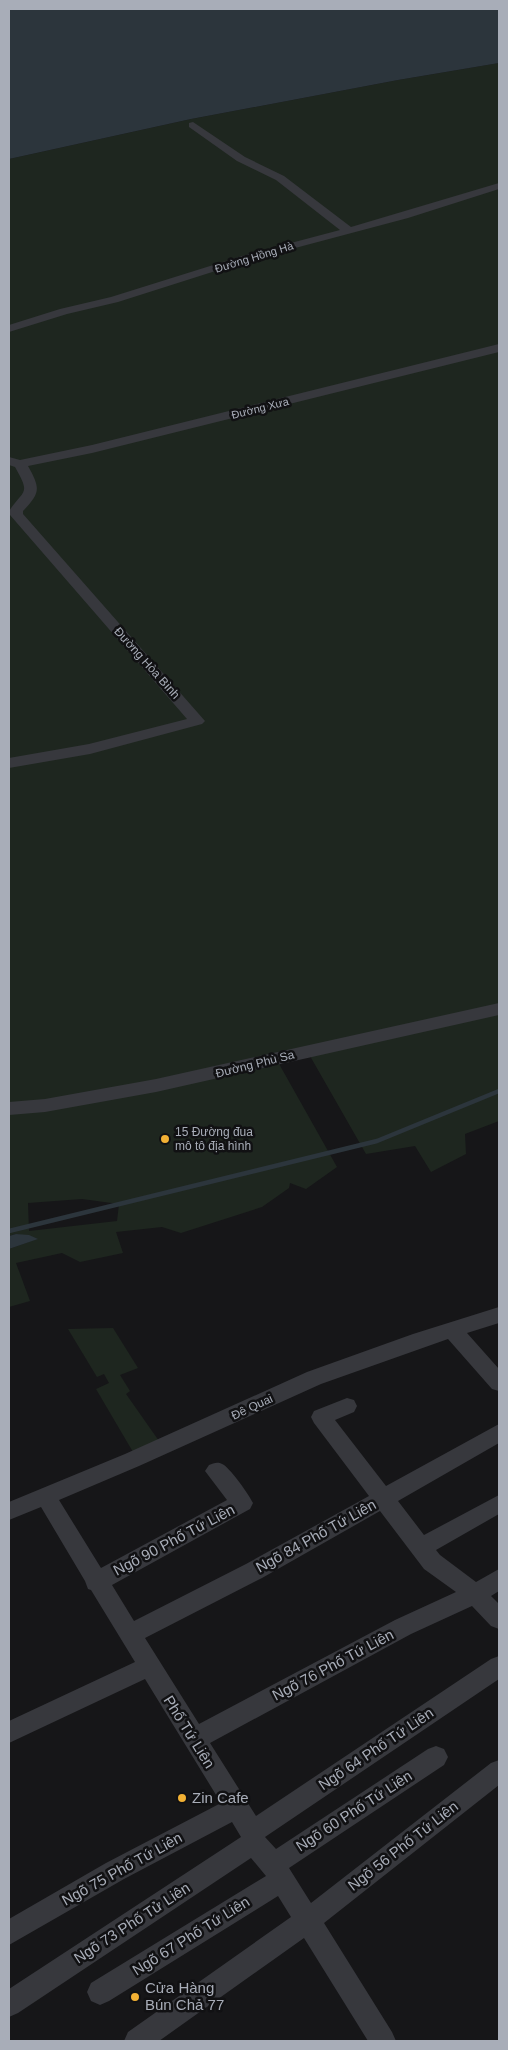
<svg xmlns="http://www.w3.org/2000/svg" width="508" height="2050" font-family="Helvetica,sans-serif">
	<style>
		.green { fill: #1e261f; fill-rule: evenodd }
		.water { fill: #2c353c }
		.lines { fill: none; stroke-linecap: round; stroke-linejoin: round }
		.stream { stroke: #2c353c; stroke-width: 4.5 }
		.minor { fill: #37383d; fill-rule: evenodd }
		.poi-dot { fill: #f2b134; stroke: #111113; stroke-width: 2 }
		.labels { text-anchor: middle; stroke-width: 5; stroke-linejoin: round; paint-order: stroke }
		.far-street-label { font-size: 11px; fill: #a8adb8; stroke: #111113 }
		.street-label { font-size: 12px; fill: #a8adb8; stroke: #111113 }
		.poi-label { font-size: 12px; fill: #a8adb8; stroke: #111113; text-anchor: start }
		.near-street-label { font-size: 15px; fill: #a8adb8; stroke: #111113 }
		.near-poi-label { font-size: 15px; fill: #a8adb8; stroke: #111113; text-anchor: start }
	</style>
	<rect width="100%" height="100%" fill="#161618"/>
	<g class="green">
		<path d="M499,63V1121L465,1134L466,1154L431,1172L415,1146L366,1154L310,1056L278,1062L337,1167L306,1189L290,1183L289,1188L262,1207L181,1233L162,1227L116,1232L123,1253L80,1262L62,1253L16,1263L30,1301L9,1307V1249L37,1239L16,1234L9,1236V159L191,119L398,80ZM82,1199L119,1204L117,1221L29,1231L28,1203Z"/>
		<polygon points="113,1328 138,1368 120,1375 130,1391 126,1394 159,1441 133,1452 96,1389 109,1383 104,1374 97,1377 68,1329"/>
	</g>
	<g class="water">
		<polygon points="9,9 499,9 499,63 398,80 191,119 9,159"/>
		<polygon points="16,1234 29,1235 38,1239 9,1249 9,1236"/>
	</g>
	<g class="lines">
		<polyline class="stream" points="9,1231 377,1141 499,1091"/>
		<g class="minor">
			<polygon points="193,122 245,157 284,176 351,227 499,183 499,189 408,218 250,260 118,302 67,314 9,332 9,325 60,309 111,297 242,256 340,230 276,180 237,161 189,127 189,123"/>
			<path d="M499,344V352L92,453L28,466C41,489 40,493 23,511V514L205,721L202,724L90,754L9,768V758L89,744L187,719L10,515L9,511C24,489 31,495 15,467L9,465V457L20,460L92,445Z"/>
			<polygon points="499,1003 499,1015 156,1092 45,1112 9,1115 9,1102 45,1099 156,1079"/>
			<path d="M499,1307V1323L467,1333L499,1369V1391L492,1389L448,1339L321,1384L139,1466L59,1500L101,1568L227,1500L205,1471L209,1465C214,1463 218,1461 224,1465C232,1471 248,1493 253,1503L250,1509L112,1585L134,1621L246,1564L369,1496L314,1423L311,1417L314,1411L347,1398L354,1400L357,1406L354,1412L335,1420L386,1486L499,1424V1443L398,1501L424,1535L499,1495V1514L436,1550L440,1555L476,1582L499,1569V1591L491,1596L499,1604V1629L491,1626L472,1606L411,1634L210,1743L256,1816L491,1659L499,1656V1679L265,1837L276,1849L428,1749L436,1746L444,1749L448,1757L444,1765L289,1868L311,1903L491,1763L499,1760V1785L324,1923L392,2032L396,2041H368L304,1938L159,2041H124L128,2032L291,1917L278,1896L109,2001L100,2005L91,2001L87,1992L91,1983L266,1876L251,1858L18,2013L9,2017V1989L241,1837L232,1822L124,1879L9,1945V1919L106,1863L221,1803L145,1679L9,1743V1721L135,1662L91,1590L88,1589L85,1581L41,1507L9,1520V1502L125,1454L307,1372L413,1334ZM380,1511L424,1569L456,1592L395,1620L199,1724L145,1638L262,1578Z"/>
		</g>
	</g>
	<g class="poi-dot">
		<circle cx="165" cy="1139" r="5"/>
		<circle cx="182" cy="1798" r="5"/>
		<circle cx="135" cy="1997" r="5"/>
	</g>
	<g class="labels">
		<g class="far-street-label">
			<text transform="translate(254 257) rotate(-17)" y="4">Đường Hồng Hà</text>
			<text transform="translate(260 408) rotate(-14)" y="4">Đường Xưa</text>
		</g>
		<g class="street-label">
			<text transform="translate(147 663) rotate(48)" y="4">Đường Hòa Bình</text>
			<text transform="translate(255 1064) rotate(-14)" y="4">Đường Phù Sa</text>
			<text transform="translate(252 1407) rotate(-25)" y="4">Đê Quai</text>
		</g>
		<g class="poi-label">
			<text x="175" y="1136">15 Đường đua<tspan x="175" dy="14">mô tô địa hình</tspan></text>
		</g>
		<g class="near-street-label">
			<text transform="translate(316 1536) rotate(-29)" y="5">Ngõ 84 Phố Tứ Liên</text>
			<text transform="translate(174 1540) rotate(-28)" y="5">Ngõ 90 Phố Tứ Liên</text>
			<text transform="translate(333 1665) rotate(-28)" y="5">Ngõ 76 Phố Tứ Liên</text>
			<text transform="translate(189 1732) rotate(58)" y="5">Phố Tứ Liên</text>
			<text transform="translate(376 1749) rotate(-34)" y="5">Ngõ 64 Phố Tứ Liên</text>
			<text transform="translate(354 1811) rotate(-33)" y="5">Ngõ 60 Phố Tứ Liên</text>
			<text transform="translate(403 1846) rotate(-38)" y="5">Ngõ 56 Phố Tứ Liên</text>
			<text transform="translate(122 1869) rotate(-29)" y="5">Ngõ 75 Phố Tứ Liên</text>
			<text transform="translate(132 1923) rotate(-33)" y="5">Ngõ 73 Phố Tử Liên</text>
			<text transform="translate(191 1936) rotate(-32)" y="5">Ngõ 67 Phố Tứ Liên</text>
		</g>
		<g class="near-poi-label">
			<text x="192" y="1803">Zin Cafe</text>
			<text x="145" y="1993">Cửa Hàng<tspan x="145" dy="17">Bún Chả 77</tspan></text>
		</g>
	</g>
	<rect width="508" height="2050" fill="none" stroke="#a8adb8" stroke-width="20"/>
</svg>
